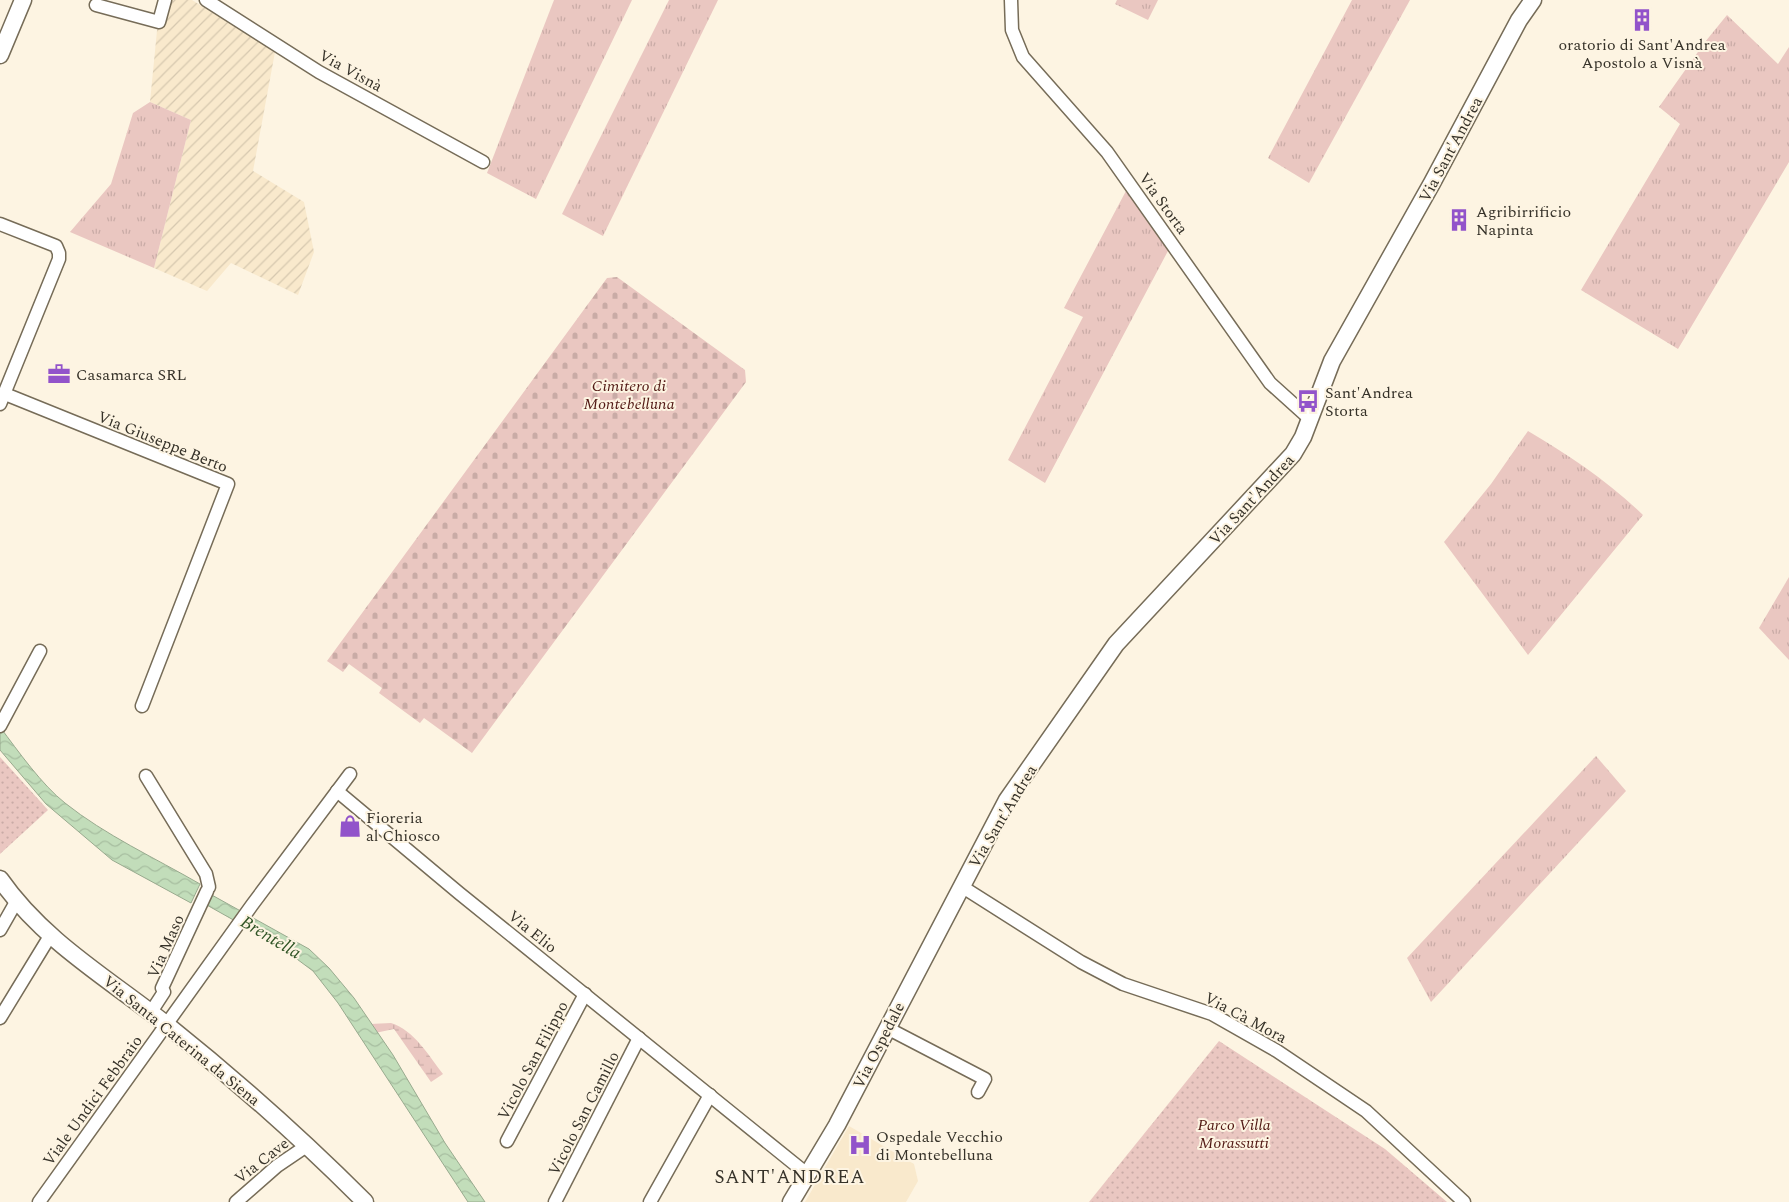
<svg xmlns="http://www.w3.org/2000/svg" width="1789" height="1202" font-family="Spectral,serif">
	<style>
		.built { fill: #f9e9cc }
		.industrial { fill: url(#industrial-furrows) }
		.grass { fill: url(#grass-tufts) }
		.wetland { fill: url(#wetland-marsh) }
		.cemetery { fill: url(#cemetery-stones) }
		.park { fill: url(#park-dots) }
		.water { fill: url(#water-waves); stroke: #98aa8e }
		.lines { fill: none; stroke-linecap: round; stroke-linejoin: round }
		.minor-casing { stroke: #766c58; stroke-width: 15 }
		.tertiary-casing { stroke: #766c58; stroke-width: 19 }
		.minor { stroke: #fff; stroke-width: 12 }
		.tertiary { stroke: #fff; stroke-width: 16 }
		.labels { text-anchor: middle; stroke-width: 4; stroke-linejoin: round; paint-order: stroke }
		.poi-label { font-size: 16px; fill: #363229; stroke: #fdf4e2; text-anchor: start }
		.street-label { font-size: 16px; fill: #363229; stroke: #fdf4e2 }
		.park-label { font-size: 16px; font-style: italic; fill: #511813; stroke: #fdf4e2 }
		.water-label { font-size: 18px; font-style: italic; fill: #2f5425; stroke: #fdf4e2 }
		.quarter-label { font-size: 19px; letter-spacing: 1px; fill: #363229; stroke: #fdf4e2 }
	</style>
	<defs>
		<pattern id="industrial-furrows" width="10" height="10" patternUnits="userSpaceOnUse" patternTransform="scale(1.25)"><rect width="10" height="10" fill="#f9e9cc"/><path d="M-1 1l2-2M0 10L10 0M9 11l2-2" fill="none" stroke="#d6c8af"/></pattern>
		<pattern id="grass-tufts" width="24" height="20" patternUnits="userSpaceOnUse" patternTransform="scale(1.25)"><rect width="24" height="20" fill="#eac7c1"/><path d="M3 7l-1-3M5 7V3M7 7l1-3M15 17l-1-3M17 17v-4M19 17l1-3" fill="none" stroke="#c9aba6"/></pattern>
		<pattern id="wetland-marsh" width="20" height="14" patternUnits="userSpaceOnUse" patternTransform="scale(1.25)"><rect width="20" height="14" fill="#eac7c1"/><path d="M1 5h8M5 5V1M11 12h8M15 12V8" fill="none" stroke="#c9aba6"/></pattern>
		<pattern id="cemetery-stones" width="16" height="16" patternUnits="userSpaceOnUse" patternTransform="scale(1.25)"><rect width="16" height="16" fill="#eac7c1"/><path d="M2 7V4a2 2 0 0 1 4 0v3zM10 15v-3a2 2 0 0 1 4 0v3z" fill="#c9aba6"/></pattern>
		<pattern id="park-dots" width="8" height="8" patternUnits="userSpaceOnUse" patternTransform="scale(1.25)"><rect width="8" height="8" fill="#eac7c1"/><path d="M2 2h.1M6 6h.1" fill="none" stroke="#c9aba6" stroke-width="1.8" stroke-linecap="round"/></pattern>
		<pattern id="water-waves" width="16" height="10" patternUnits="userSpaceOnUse" patternTransform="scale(1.25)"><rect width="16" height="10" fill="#c2ddba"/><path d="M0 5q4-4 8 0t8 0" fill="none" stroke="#a7bea0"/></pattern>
	</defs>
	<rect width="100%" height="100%" fill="#fdf4e2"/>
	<polygon class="built" points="849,1126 914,1164 918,1181 906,1202 805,1202"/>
	<polygon class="industrial" points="160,0 192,0 275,52 253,171 304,202 314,252 298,295 231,263 207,291 154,268 191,120 150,102"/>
	<g class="grass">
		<polygon points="554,0 632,0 536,199 487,173"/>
		<polygon points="669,0 718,0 603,236 562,214"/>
		<polygon points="1117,0 1158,0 1148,20 1115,4"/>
		<polygon points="1352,0 1410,0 1309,183 1268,158"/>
		<polygon points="1727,15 1778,64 1789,47 1789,162 1678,349 1581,290 1680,124 1659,107 1705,42"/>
		<polygon points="150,102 191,120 154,268 70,232 111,184 133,113"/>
		<polygon points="1127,189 1169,249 1045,483 1008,460 1083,317 1064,308"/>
		<path d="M1528,431C1569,455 1609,482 1643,515L1528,655L1444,542L1491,484Z"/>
		<polygon points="1789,577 1789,660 1759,628"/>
		<polygon points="1596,756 1626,791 1431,1002 1407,958"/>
	</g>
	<path class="wetland" d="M391,1023C414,1030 429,1056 443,1074L431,1082L394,1029L375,1033L370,1024Z"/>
	<polygon class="cemetery" points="617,277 745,370 746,382 472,753 424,718 420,723 379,693 382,688 349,664 343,672 327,661 607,278"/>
	<g class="park">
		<polygon points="0,757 48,810 0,854"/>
		<polygon points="1219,1041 1385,1149 1447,1202 1089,1202"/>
	</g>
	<g class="water">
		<path d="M0,727C18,751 42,785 65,803C105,835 155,858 200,884L191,903L112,860L46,804L0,750Z"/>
		<polygon points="210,894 309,949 329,968 354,998 393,1055 445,1143 485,1202 468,1202 338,1003 313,971 278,945 205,904"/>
	</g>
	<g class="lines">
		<defs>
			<g id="minor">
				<polyline points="206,0 319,72 483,162"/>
				<polyline points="1011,0 1012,30 1023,57 1107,152 1270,383 1310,419"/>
				<polyline points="96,5 159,22 165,0"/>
				<polyline points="0,224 56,246 59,253 59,259 0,404"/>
				<polyline points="5,394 228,484 142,706"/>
				<polyline points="0,726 40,651"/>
				<polyline points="146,776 206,874 209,887"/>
				<polyline points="337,791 459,893 807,1174"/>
				<polyline points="961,886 1081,962 1123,984 1212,1014 1277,1051 1366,1111 1464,1202"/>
				<polyline points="0,930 16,902"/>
				<polyline points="151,1012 164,992 162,988 207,891"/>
				<polyline points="0,1018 50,936"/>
				<polyline points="887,1028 985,1079 978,1092"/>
				<polyline points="507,1141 585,994"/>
				<polyline points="39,1202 252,905 350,774"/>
				<polyline points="236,1202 277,1166 308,1145"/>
				<polyline points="555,1202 639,1038"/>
				<polyline points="650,1202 710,1095"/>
			</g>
			<g id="tertiary">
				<polyline points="0,55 23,0"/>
				<path d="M0,879C43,941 109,979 167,1025C237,1081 302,1139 365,1202"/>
				<polyline points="791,1202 837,1125 1007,800 1116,644 1293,454 1303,437 1332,361 1432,183 1519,20 1533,0"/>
			</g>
		</defs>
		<use href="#minor" class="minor-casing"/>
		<use href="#tertiary" class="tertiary-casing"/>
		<use href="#minor" class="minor"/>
		<use href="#tertiary" class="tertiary"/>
	</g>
	<defs>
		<symbol id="building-bare" viewBox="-9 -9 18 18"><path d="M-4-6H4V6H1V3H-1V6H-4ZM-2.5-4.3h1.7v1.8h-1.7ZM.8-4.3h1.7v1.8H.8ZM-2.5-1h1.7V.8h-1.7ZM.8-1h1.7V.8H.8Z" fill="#9253ca" stroke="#fdf4e2" stroke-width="2.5" paint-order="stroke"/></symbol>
		<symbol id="office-bare" viewBox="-9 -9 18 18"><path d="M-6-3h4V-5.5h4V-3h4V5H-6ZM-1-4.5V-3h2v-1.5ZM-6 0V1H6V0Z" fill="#9253ca" stroke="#fdf4e2" stroke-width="2.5" paint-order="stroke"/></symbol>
		<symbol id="bus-bare" viewBox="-9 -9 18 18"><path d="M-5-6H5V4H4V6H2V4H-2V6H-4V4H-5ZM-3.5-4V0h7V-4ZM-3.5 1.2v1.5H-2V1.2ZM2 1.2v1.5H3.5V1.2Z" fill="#9253ca" stroke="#fdf4e2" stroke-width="2.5" paint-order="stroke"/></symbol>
		<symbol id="shop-bare" viewBox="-9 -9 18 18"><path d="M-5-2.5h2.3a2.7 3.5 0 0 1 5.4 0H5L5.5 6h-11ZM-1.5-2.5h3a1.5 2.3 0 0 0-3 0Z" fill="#9253ca" stroke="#fdf4e2" stroke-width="2.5" paint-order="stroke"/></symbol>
		<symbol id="hospital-bare" viewBox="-9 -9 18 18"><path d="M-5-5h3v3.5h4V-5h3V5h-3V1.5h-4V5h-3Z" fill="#9253ca" stroke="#fdf4e2" stroke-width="2.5" paint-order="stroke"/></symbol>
	</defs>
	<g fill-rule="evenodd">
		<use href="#building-bare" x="1626" y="4" width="32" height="32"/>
		<use href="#building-bare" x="1443" y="204" width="32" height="32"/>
		<use href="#office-bare" x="43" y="358" width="32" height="32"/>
		<use href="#bus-bare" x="1292" y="385" width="32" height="32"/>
		<use href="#shop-bare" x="334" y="810" width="32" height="32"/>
		<use href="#hospital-bare" x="844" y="1129" width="32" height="32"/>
	</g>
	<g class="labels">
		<g class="poi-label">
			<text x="1642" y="50" text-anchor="middle">oratorio di Sant'Andrea<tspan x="1642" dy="18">Apostolo a Visnà</tspan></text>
			<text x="1476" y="217">Agribirrificio<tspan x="1476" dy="18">Napinta</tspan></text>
			<text x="76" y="380">Casamarca SRL</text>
			<text x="1325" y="398">Sant'Andrea<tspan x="1325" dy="18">Storta</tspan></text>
			<text x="366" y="823">Fioreria<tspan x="366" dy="18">al Chiosco</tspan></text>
			<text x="876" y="1142">Ospedale Vecchio<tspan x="876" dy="18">di Montebelluna</tspan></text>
		</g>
		<g class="street-label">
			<text transform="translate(351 70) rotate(29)" y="6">Via Visnà</text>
			<text transform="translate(1450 149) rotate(-62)" y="6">Via Sant'Andrea</text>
			<text transform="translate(1164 203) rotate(54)" y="6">Via Storta</text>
			<text transform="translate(163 441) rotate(22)" y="6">Via Giuseppe Berto</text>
			<text transform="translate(1251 499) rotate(-47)" y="6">Via Sant'Andrea</text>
			<text transform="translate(1002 816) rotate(-59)" y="6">Via Sant'Andrea</text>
			<text transform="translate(533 931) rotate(39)" y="6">Via Elio</text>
			<text transform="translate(165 946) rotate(-66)" y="6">Via Maso</text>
			<text transform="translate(1246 1017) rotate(28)" y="6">Via Cà Mora</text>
			<text transform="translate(182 1040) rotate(39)" y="6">Via Santa Caterina da Siena</text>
			<text transform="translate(878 1045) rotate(-63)" y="6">Via Ospedale</text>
			<text transform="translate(532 1060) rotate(-62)" y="6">Vicolo San Filippo</text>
			<text transform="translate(92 1100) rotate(-54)" y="6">Viale Undici Febbraio</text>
			<text transform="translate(583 1113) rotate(-63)" y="6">Vicolo San Camillo</text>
			<text transform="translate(261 1160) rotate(-38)" y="6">Via Cave</text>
		</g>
		<g class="park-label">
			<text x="629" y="391">Cimitero di<tspan x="629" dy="18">Montebelluna</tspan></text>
			<text x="1234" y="1130">Parco Villa<tspan x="1234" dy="18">Morassutti</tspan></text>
		</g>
		<g class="water-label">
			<text transform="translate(271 937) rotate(31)" y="6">Brentella</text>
		</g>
		<g class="quarter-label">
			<text x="790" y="1183">SANT'ANDREA</text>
		</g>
	</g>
</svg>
